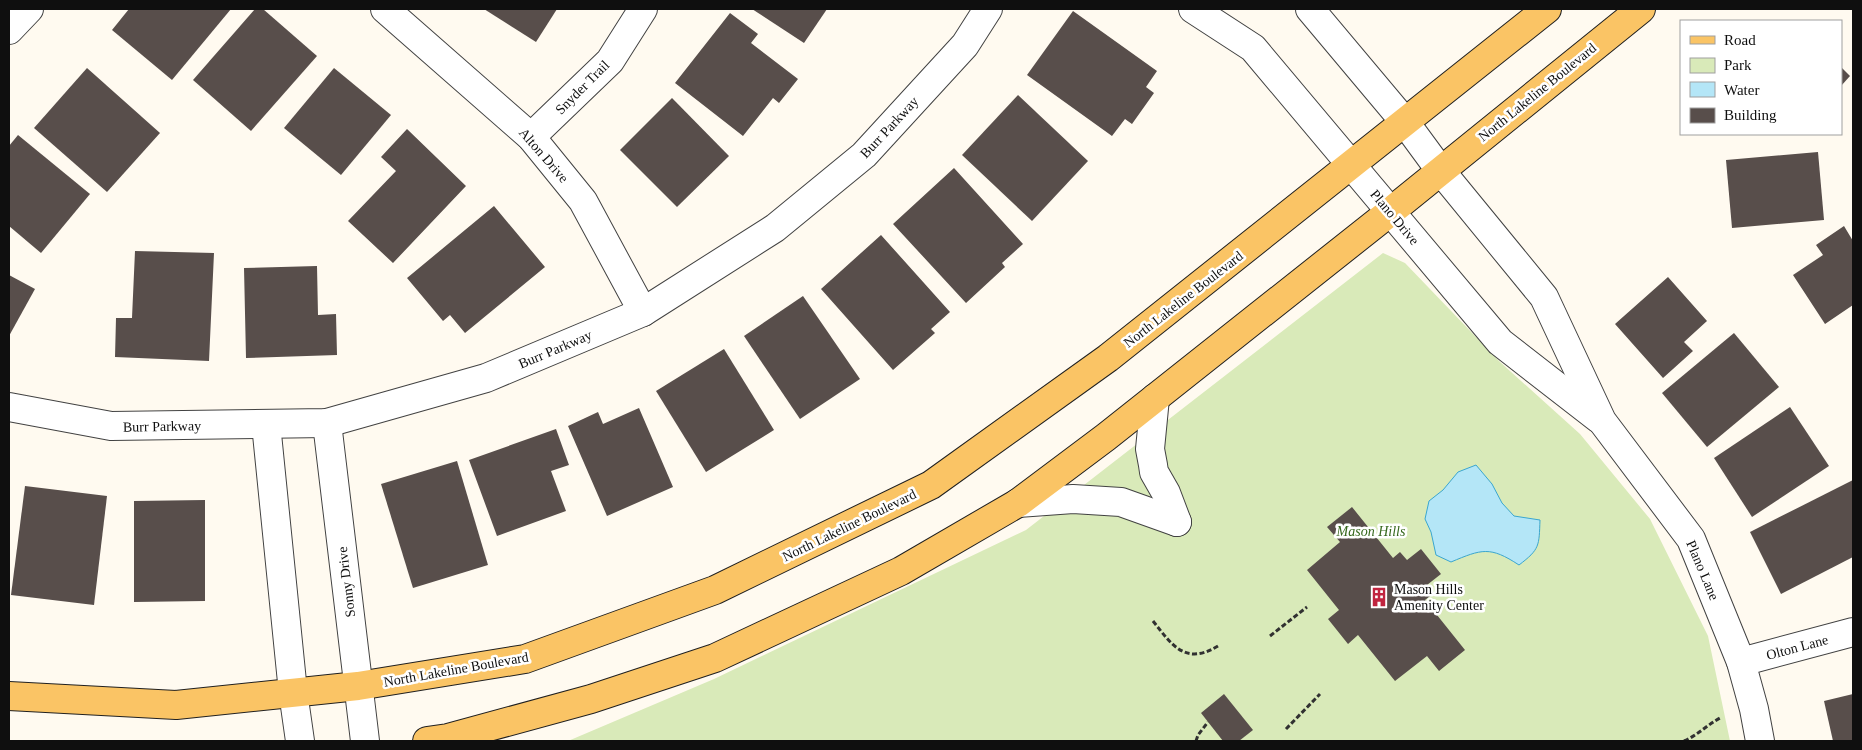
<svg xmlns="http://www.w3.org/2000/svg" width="1862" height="750" font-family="Georgia,serif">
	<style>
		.green { fill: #d9eab9 }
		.water { fill: #b4e6f7; stroke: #3aa6cf }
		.building { fill: #584e4b }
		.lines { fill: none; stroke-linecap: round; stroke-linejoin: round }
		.minor-casing { stroke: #424242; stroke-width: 30 }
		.major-casing { stroke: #202020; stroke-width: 30 }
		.path { stroke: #313131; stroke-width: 3; stroke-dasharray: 5 2.5; stroke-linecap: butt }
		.minor { stroke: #fff; stroke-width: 28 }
		.major { stroke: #fac465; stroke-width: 28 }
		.labels { text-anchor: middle; stroke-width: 5; stroke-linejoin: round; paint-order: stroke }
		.street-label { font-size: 14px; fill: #0f0f0f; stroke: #fff }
		.park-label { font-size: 14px; font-style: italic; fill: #36681d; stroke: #fff }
		.poi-label { font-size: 14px; fill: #0f0f0f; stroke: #fff; text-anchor: start }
	</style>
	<rect width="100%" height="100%" fill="#fffaf0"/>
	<polygon class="green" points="1383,253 1405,263 1500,362 1580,434 1650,519 1708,636 1730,741 568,741 714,679 1026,530"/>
	<path class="water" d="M1476,465L1492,484L1502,503L1514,516L1540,520C1539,546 1540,549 1519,565C1490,546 1482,549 1451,562L1436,555L1431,532L1425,519L1429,501L1443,490L1458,472Z"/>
	<g class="building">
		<polygon points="129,9 231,9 172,80 112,30"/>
		<polygon points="255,9 263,9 317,56 251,131 193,80"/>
		<polygon points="484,9 557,9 536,42"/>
		<polygon points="752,9 827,9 804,43"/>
		<polygon points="1073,11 1157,71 1146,87 1154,93 1132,124 1125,119 1112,136 1027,75"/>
		<polygon points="730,13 758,34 751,43 798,79 779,103 773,98 743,136 675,83"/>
		<polygon points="1841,67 1850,76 1841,86"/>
		<polygon points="87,68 160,133 107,192 34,128"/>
		<polygon points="334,68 391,115 341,175 284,128"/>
		<polygon points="1018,95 1088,161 1032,221 962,155"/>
		<polygon points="672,98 729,156 677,207 620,150"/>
		<polygon points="407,129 466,186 393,263 348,221 396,171 381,157"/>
		<polygon points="18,135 90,194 41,253 9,226 9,146"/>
		<polygon points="1818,152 1824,220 1732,228 1726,160"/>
		<polygon points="954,168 1023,244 1002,263 1005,267 966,303 893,224"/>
		<polygon points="494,206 545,267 465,333 450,315 443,321 407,278"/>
		<polygon points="1844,226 1853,241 1853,305 1825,324 1793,275 1823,255 1816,245"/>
		<polygon points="881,235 950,312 931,329 935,333 893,370 821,289"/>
		<polygon points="135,251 214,253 209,361 115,357 116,318 132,318"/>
		<polygon points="317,266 318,315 336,314 337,355 246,358 244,268"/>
		<polygon points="9,275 35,289 9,336"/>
		<polygon points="1668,277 1707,321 1684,342 1693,351 1663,378 1615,324"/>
		<polygon points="803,296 860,379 800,419 744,336"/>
		<polygon points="1734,333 1779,387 1707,447 1662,393"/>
		<polygon points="724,349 774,430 706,472 656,391"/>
		<polygon points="1790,407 1829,466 1752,517 1714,458"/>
		<polygon points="639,408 673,487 607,516 568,426 598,412 603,424"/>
		<polygon points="556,429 569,465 551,471 566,511 497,536 469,460"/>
		<polygon points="457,461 488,565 413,588 381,484"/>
		<polygon points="1853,480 1853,557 1781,594 1750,532"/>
		<polygon points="25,486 107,496 94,605 11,595"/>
		<polygon points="205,500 205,601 134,602 134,501"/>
		<polygon points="1352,507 1393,558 1400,552 1407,560 1421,549 1441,574 1427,585 1434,593 1425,600 1465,650 1439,671 1427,656 1395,681 1358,635 1348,644 1328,619 1339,610 1307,570 1340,542 1327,527"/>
		<polygon points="1224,694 1253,730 1239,741 1223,741 1201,713"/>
		<polygon points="1853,694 1853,741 1833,741 1824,701"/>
	</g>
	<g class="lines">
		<defs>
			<g id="minor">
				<polyline points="385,9 531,137 583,201 643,312"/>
				<polyline points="1193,9 1253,48 1500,342 1599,419"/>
				<polyline points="1310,9 1404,121 1440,170 1544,297 1602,421 1691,539 1741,662 1754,709 1760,741"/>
				<polyline points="9,30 29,9"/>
				<polyline points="531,137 610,61 643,9"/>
				<polyline points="1155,398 1150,449 1153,465 1154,472 1166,493 1177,522"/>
				<polyline points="9,407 111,426 327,423 486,378 643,312 775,228 864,155 965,45 988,9"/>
				<polyline points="327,423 365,741"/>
				<polyline points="266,424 293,692 300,741"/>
				<polyline points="1018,503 1073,499 1121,502 1177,522"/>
				<polyline points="1741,662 1853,632"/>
			</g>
			<g id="major">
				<polyline points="9,696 176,705 358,686 525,659 715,590 931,485 1108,358 1547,9"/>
				<polyline points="427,741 448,738 591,699 715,658 901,571 1018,503 1106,437 1390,212 1641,9"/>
			</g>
		</defs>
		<use href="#minor" class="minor-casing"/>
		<use href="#major" class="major-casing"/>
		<g class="path">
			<path d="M1153,621C1172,645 1185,666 1218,646"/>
			<polyline points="1270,636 1307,607"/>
			<polyline points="1286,729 1320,694"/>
			<polyline points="1196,741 1198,735 1208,722"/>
			<path d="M1684,741C1698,735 1708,724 1722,717"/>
		</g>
		<use href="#minor" class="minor"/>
		<use href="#major" class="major"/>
	</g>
	<defs>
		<symbol id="building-bare" viewBox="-9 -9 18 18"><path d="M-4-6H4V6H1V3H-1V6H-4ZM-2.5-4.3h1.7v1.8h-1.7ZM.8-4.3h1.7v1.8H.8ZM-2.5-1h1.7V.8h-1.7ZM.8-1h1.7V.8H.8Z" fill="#c1243f" stroke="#fff" stroke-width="2.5" paint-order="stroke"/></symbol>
	</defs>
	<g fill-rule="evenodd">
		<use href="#building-bare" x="1365" y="583" width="28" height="28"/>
	</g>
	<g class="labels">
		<g class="street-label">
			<text transform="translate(582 87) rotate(-45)" y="5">Snyder Trail</text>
			<text transform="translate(1537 92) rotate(-39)" y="5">North Lakeline Boulevard</text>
			<text transform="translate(889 127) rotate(-47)" y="5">Burr Parkway</text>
			<text transform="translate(544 155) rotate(49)" y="5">Alton Drive</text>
			<text transform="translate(1395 217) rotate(50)" y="5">Plano Drive</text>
			<text transform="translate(1183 299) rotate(-38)" y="5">North Lakeline Boulevard</text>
			<text transform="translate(555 349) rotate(-23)" y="5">Burr Parkway</text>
			<text transform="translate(162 426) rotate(-1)" y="5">Burr Parkway</text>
			<text transform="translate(849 525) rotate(-26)" y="5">North Lakeline Boulevard</text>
			<text transform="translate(1703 570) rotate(67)" y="5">Plano Lane</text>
			<text transform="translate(346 582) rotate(-97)" y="5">Sonny Drive</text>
			<text transform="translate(1797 647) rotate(-15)" y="5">Olton Lane</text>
			<text transform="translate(456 669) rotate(-10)" y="5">North Lakeline Boulevard</text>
		</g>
		<g class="park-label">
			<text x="1371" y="536">Mason Hills</text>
		</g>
		<g class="poi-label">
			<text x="1394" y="594">Mason Hills<tspan x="1394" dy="16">Amenity Center</tspan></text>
		</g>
	</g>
	<rect width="1862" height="750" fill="none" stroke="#0f0f0f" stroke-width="20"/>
	<rect x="1680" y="20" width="162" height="115" fill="#ffffff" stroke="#9f9f9f"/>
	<rect x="1690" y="36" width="25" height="8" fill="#fac465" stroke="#9f9f9f"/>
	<text x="1724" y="45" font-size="15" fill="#0f0f0f">Road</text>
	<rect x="1690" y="58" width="25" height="15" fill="#d9eab9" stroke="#9f9f9f"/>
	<text x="1724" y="70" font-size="15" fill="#0f0f0f">Park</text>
	<rect x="1690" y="82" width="25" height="15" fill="#b4e6f7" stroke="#9f9f9f"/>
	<text x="1724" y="95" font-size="15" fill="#0f0f0f">Water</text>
	<rect x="1690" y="108" width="25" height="15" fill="#584e4b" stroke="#9f9f9f"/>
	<text x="1724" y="120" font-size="15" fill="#0f0f0f">Building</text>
</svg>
